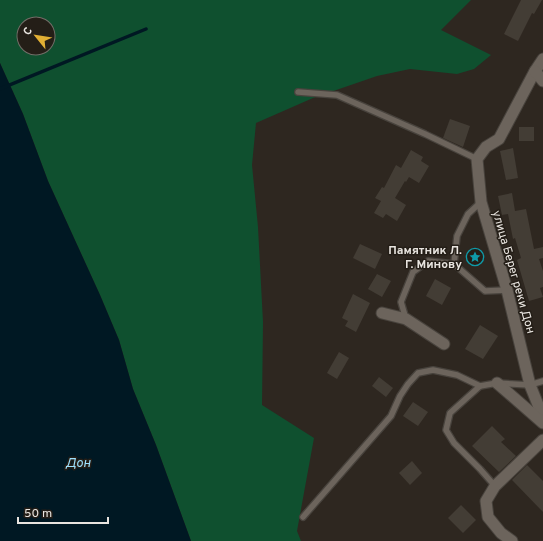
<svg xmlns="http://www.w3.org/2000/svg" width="543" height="541" font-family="Overpass,sans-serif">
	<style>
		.green { fill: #0f502f; fill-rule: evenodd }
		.water { fill: #001823 }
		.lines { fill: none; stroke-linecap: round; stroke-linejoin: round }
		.stream { stroke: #001823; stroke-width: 3.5 }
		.building { fill: #433d35 }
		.service-casing { stroke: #48433d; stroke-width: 8 }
		.minor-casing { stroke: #48433d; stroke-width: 13 }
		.service { stroke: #6c645c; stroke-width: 5.5 }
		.minor { stroke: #6c645c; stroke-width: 11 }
		.labels { text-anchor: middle; stroke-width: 3; stroke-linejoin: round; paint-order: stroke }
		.poi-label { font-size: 12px; font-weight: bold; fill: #e8e4df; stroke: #241e17; text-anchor: end }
		.street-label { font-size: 12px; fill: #e8e4df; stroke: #241e17 }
		.water-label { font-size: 13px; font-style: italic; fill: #9de0fd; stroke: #241e17 }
	</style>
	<rect width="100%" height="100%" fill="#2e2720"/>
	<path class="green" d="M0,0H471L441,30L491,55L474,69L457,74L410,69L377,76L313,98L256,123L252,165L258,227L263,322L262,405L314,438L297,531L301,541H191L156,445L133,389L119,340L100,295L48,181L23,114L0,63ZM24,24H48V48H24Z"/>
	<polygon class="water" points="0,63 23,114 48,181 100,295 119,340 133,389 156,445 191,541 0,541"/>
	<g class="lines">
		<polyline class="stream" points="0,89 146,29"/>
	</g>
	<g class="building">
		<polygon points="521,0 542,0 534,14 532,13 518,41 504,34"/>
		<polygon points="450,119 470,126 463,147 443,138"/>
		<rect x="519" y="127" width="15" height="14"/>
		<polygon points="513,148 518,178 506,180 500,151"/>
		<polygon points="411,150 423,157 421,161 429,166 419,183 409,177 406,182 405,181 395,198 406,205 397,221 386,214 383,218 374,213 381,201 375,198 382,187 384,188 396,165 401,168"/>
		<polygon points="512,193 515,211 526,209 534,249 543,247 543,258 539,259 543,271 543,287 540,288 543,297 529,301 517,260 521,258 515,238 513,239 508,214 502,215 498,196"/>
		<polygon points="360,244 382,254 375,269 353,258"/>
		<polygon points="377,274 391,281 382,297 368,289"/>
		<polygon points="435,279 451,288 442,305 426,296"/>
		<polygon points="353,294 370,303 356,332 345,326 348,321 342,318"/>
		<polygon points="480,325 498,336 483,359 465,349"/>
		<polygon points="339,352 349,358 337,379 327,373"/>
		<polygon points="379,377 393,388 386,397 372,386"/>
		<polygon points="413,402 428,412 418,426 403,416"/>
		<polygon points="492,426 505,439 501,442 516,456 499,472 472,446"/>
		<polygon points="412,461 422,473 410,485 399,473"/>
		<polygon points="527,465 543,481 543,512 512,480"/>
		<polygon points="461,505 476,520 463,533 448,518"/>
	</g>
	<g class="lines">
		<defs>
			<g id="service">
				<polyline points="298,92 337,95 425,134 477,159"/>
				<polyline points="454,264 485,291 507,290"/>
				<polyline points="406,319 401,302 413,272 428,261 454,264 457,236 468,214 481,202"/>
				<polyline points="495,486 480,469 454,443 446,430 450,413 480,386 497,383 530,385 543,381"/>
				<polyline points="303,517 391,416 400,396 408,384 418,373 433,370 457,375 480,386"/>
			</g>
			<g id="minor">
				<polyline points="543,59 535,71 499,139 486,147 477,159 481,202 507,290 530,385 543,417"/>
				<polyline points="535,71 543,81"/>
				<polyline points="382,313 406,319 444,344"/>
				<polyline points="497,383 543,423"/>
				<polyline points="512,541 501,533 488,517 486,501 495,486 543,440"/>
			</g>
		</defs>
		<use href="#service" class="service-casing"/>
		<use href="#minor" class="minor-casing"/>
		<use href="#service" class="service"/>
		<use href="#minor" class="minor"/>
	</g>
	<defs>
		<symbol id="sight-ring" viewBox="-11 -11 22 22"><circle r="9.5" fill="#241e17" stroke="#0f9aa8" stroke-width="1.5"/><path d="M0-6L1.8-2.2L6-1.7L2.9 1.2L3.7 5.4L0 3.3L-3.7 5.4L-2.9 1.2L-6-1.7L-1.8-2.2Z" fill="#0f9aa8"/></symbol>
	</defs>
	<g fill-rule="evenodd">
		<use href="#sight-ring" x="465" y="247" width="20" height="20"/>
	</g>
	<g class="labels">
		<g class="poi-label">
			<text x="462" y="254">Памятник Л.<tspan x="462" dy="14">Г. Минову</tspan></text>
		</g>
		<g class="street-label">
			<text transform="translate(514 272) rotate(74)" y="4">улица Берег реки Дон</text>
		</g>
		<g class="water-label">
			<text x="78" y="467">Дон</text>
		</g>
	</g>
	<g transform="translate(36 36) rotate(300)"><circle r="19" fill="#241e17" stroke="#726d67"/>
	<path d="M0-3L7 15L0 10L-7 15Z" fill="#e1af34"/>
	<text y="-6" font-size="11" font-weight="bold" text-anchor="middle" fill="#e8e4df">С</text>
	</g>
	<path d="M18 517v6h90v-6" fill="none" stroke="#e8e4df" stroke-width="2"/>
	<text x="24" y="517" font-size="12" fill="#e8e4df" stroke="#241e17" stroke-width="3" paint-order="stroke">50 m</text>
</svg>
